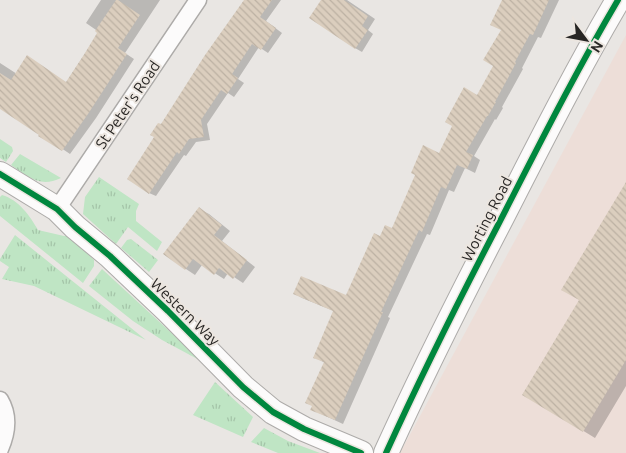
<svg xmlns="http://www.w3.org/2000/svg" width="626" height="453" font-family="Ubuntu,sans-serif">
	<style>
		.industrial { fill: #edded8 }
		.grass { fill: url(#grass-tufts) }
		.shadow { fill: #0003 }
		.building { fill: url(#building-back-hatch) }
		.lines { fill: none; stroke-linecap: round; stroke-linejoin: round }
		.street-casing { stroke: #adaba9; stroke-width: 19 }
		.secondary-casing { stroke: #adaba9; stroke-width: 26 }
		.street { stroke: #fcfbfb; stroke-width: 16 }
		.secondary { stroke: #fcfbfb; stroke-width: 24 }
		.cycleway-casing { stroke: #ece6e0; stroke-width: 9 }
		.cycleway { stroke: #00873e; stroke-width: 6 }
		.labels { text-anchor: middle; stroke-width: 4; stroke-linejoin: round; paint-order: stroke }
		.street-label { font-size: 15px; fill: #282624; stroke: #ece6e0 }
	</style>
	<defs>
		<pattern id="grass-tufts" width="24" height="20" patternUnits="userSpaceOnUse" patternTransform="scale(1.25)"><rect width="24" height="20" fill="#bfe5c4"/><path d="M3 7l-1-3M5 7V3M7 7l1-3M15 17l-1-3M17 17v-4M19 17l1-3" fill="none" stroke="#a4c4a8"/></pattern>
		<pattern id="building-back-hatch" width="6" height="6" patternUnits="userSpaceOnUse" patternTransform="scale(1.25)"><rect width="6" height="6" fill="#dbcebe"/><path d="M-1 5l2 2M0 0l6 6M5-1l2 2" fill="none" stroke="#bcb1a3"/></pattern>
	</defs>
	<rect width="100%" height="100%" fill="#e9e6e3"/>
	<polygon class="industrial" points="626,35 626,453 400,453"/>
	<g class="grass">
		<polygon points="0,139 12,147 13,151 6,162 0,158"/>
		<path d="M20,154L61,178C40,188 28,177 11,165Z"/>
		<polygon points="99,177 139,204 136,211 136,221 162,242 157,251 128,227 116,244 83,214 85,197"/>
		<path d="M2,195C19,200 30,216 38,230L64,236H71L94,260V266L83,283L0,216V197Z"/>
		<polygon points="15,235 146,340 34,286 2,279 9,267 0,261 0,259"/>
		<polygon points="131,239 158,260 149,272 121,248 127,240"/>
		<polygon points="102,269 203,362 162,340 133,321 89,286"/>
		<polygon points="215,382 253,417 243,437 193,415"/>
		<polygon points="264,428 288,441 320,453 278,453 251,442"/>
	</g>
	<g class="shadow">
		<polygon points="101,0 160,0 125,53 134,59 96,118 70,154 0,107 0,63 17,74 66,83 99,32 86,23"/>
		<polygon points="245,0 281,0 266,21 282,33 268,53 259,47 238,79 244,83 234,97 228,93 207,124 210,140 196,142 186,156 184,155 156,196 149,193 161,125"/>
		<polygon points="322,0 347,0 375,19 368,30 373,34 362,52 355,48"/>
		<polygon points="503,0 559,0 541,38 538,37 522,68 523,69 502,107 503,108 496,120 495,119 474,156 480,160 475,173 465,168 454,192 449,190 430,235 427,234 388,317 390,318 343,424 319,413 313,406 325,363 314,357 334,311 302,298 295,294 347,296 381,238 392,230 478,96 495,66 502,30"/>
		<polygon points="626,184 626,386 595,438 523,394 580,300"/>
		<polygon points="199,209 209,214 230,231 222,241 255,267 243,283 228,273 224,279 202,265 195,275 186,269 165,254"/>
	</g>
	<g class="building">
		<polygon points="116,0 118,0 140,15 118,48 127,54 88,114 62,151 38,136 39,135 0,109 0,73 11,80 27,55 66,82 85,53 97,33 95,31"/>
		<polygon points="244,0 272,0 260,17 276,28 261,50 252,44 232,74 238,78 227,94 221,90 201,120 204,137 189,139 179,154 177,152 149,194 127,179 154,137 150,135 158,123 161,124 205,55"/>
		<polygon points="321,0 344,0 368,16 362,26 368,30 355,49 309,18"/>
		<polygon points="502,0 549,0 533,35 530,34 515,62 516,63 495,102 496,102 488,116 487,116 466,152 473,155 467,169 457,165 446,189 441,187 422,232 419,230 381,312 383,312 335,420 310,410 312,406 305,403 324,362 313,358 333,311 293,294 301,276 346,295 374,233 380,236 385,225 392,228 415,175 411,173 423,145 439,153 452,126 445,122 464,87 477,95 493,66 483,60 501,30 490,25"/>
		<polygon points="626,182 626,360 583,432 522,395 579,300 561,290"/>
		<polygon points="199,207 222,225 214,235 247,260 233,279 219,268 214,275 193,259 185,270 163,254"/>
	</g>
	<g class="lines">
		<defs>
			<g id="street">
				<polyline points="57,209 198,0"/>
				<path d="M0,400C9,415 7,433 0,449"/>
			</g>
			<g id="secondary">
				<polyline points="0,174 57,209 75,227 110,256 168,311 243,387 273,412 304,429 361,453"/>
				<path d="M386,453C421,376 459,300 498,225C537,149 575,73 618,0"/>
			</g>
		</defs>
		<use href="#street" class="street-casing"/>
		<use href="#secondary" class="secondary-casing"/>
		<use href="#street" class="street"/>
		<use href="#secondary" class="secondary"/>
		<defs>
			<g id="cycleway">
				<polyline points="0,174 57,209 75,227 110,256 168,311 243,387 273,412 304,429 361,453"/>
				<path d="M386,453C421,376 459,300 498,225C537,149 575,73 618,0"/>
			</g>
		</defs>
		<use href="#cycleway" class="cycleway-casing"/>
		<use href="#cycleway" class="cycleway"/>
	</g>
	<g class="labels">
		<g class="street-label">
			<text transform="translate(128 105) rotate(-56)" y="5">St Peter's Road</text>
			<text transform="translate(487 219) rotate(-63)" y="5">Worting Road</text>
			<text transform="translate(185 312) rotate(44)" y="5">Western Way</text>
		</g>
	</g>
	<g transform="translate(586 40) rotate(122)" stroke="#ece6e0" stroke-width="4" paint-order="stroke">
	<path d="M0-4L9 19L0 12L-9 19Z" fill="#282624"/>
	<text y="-8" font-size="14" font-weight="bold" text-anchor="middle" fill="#282624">N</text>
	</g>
</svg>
